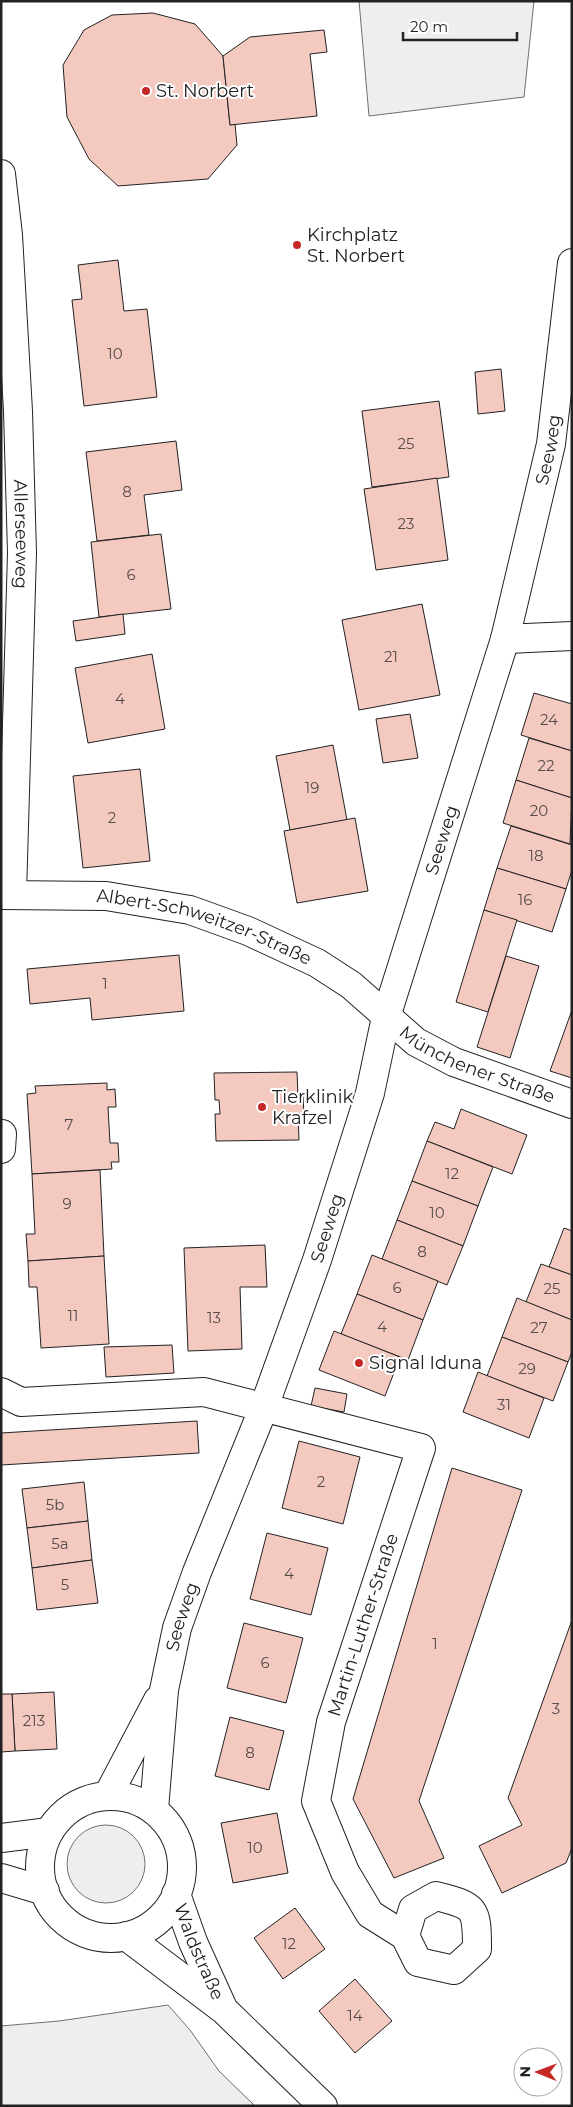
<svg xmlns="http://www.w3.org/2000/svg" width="573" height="2107" font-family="Montserrat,sans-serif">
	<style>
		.green { fill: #eee; stroke: #6f6f6f }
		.building { fill: #f3c9c0; stroke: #222 }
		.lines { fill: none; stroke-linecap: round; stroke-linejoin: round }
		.minor-casing { stroke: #222; stroke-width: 30 }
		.minor { stroke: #fff; stroke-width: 28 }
		.poi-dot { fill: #c62828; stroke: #fff; stroke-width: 2 }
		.labels { text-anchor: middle; stroke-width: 4; stroke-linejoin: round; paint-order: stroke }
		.number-label { font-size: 15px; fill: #564c4a }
		.poi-label { font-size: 18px; fill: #222; stroke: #fff; text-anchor: start }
		.street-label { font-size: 18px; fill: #222; stroke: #fff }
	</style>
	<rect width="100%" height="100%" fill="#fff"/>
	<g class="green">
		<polygon points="359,1 534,1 524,97 369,116"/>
		<circle cx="106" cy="1864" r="39"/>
		<polygon points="168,2005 190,2030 219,2071 255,2106 1,2106 1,2026 59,2021"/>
	</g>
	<g class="building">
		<polygon points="153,13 195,24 223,56 230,125 235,124 237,145 208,179 118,186 89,159 67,117 63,65 84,30 112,15"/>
		<polygon points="324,30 327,52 310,54 317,116 230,125 223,56 250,37"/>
		<polygon points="118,260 124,311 147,309 157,397 84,406 72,300 82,299 78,265"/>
		<polygon points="501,369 505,411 478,414 475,372"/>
		<polygon points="439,401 449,477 372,487 362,411"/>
		<polygon points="176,441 182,490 144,495 149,535 97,541 86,452"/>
		<polygon points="437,478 448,560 376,570 364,489"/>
		<polygon points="161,534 171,609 99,617 91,542"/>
		<polygon points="422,604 440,695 359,710 342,620"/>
		<polygon points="123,614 125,634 76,641 73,621"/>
		<polygon points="152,654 165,729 88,743 75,668"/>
		<polygon points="534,693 572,704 572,751 521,735"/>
		<polygon points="410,714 418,758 383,763 376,719"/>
		<polygon points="529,738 572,751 572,798 516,780"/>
		<polygon points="333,745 347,820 290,830 276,756"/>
		<polygon points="140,769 150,861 83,868 73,776"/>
		<polygon points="516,780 572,798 570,844 503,823"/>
		<polygon points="355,818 368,891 297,903 284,831"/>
		<polygon points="511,826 572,845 572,870 566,889 497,868"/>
		<polygon points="497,868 566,889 552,932 484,910"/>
		<polygon points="484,910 517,920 488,1012 456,1002"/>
		<polygon points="179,955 184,1011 92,1020 90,998 30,1004 27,969"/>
		<polygon points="506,956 539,966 510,1058 477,1047"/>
		<polygon points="572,1010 572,1078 550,1071"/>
		<polygon points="297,1072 298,1096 303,1096 304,1115 298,1115 299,1140 216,1141 215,1114 220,1114 219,1100 215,1100 214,1073"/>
		<polygon points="107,1083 107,1090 115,1089 116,1107 108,1107 110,1143 118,1143 119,1162 111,1162 112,1169 32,1174 27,1094 36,1093 35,1086"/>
		<polygon points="461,1109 527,1135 512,1174 427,1141 435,1122 454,1129"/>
		<polygon points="427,1141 493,1167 478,1206 412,1181"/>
		<polygon points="100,1170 104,1256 28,1261 26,1234 35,1234 32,1174"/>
		<polygon points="412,1181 478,1206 463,1246 397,1220"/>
		<polygon points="397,1220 463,1246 447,1285 382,1259"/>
		<polygon points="564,1228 572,1231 572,1275 549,1267"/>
		<polygon points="265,1245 267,1287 240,1287 242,1349 188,1351 184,1248"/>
		<polygon points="372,1255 438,1281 423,1320 357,1294"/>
		<polygon points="104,1256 109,1344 41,1348 37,1287 29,1287 28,1261"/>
		<polygon points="541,1264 572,1275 572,1320 526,1302"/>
		<polygon points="357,1294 423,1320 408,1360 341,1334"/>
		<polygon points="517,1298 572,1320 572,1352 568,1362 502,1337"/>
		<polygon points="334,1331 400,1357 385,1396 319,1370"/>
		<polygon points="502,1337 568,1362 553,1401 487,1376"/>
		<polygon points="172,1345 174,1373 106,1377 104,1347"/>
		<polygon points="478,1372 544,1398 529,1438 463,1412"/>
		<polygon points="315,1388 347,1394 344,1412 311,1406"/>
		<polygon points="197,1421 199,1453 1,1465 1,1433"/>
		<polygon points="299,1441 360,1457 343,1524 282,1508"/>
		<polygon points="452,1468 522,1490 419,1801 444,1858 394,1878 353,1799"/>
		<polygon points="84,1482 88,1521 27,1528 22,1489"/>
		<polygon points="88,1521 92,1560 32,1568 27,1528"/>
		<polygon points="267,1533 328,1548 311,1615 250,1599"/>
		<polygon points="92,1560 98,1603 37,1610 32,1568"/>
		<polygon points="572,1620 572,1848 566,1863 502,1893 479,1846 522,1825 508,1798"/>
		<polygon points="244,1623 303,1638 286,1703 227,1688"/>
		<polygon points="54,1692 57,1749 15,1751 12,1694"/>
		<polygon points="1,1694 12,1694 15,1751 1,1752"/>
		<polygon points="230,1717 284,1731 269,1790 215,1776"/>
		<polygon points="277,1813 288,1873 233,1883 221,1823"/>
		<polygon points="295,1908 325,1949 283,1979 254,1938"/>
		<polygon points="355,1979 392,2021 355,2053 319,2011"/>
	</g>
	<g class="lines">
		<defs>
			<g id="minor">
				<path id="s1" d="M1,174L8,235L18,411L22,553L12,894"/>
				<polyline points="505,639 572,636"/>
				<path id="s2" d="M1,895L106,896L190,910L248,931L317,963L351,985L416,1042L454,1062L572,1104"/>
				<polyline points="1,1149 2,1134"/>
				<path d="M1,1392L21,1402L204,1392L421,1448L331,1722L316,1801L345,1872L370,1914L405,1936L418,1962L454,1970L477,1949C477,1908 476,1906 436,1896L413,1909L405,1936"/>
				<polyline points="108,1795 158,1700"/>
				<circle cx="111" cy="1867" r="71"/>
				<path id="s3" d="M154,1809L164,1690L177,1628L197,1572L264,1407L317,1260L370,1093L386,1017L505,639L551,444L572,263"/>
				<polyline points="1,1838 49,1832"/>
				<polyline points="1,1878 45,1891"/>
				<path id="s4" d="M176,1894L193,1942L222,2006"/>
				<polyline points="126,1936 224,2010 323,2106"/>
			</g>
		</defs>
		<use href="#minor" class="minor-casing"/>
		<use href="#minor" class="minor"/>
	</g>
	<g class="poi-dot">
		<circle cx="146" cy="91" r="5"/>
		<circle cx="297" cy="245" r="5"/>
		<circle cx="262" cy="1107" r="5"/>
		<circle cx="359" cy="1363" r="5"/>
	</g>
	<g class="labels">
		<g class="number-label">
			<text x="115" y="359">10</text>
			<text x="406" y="449">25</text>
			<text x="127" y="497">8</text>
			<text x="406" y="529">23</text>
			<text x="131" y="580">6</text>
			<text x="391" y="662">21</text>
			<text x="120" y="704">4</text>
			<text x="549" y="725">24</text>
			<text x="546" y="771">22</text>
			<text x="312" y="793">19</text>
			<text x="539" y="816">20</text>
			<text x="112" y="823">2</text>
			<text x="536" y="861">18</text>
			<text x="525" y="905">16</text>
			<text x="105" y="989">1</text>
			<text x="69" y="1130">7</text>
			<text x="452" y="1179">12</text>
			<text x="67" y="1209">9</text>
			<text x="437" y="1218">10</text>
			<text x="422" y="1257">8</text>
			<text x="397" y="1293">6</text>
			<text x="552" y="1294">25</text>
			<text x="73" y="1321">11</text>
			<text x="214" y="1323">13</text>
			<text x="382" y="1332">4</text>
			<text x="539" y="1333">27</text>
			<text x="527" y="1374">29</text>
			<text x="504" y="1410">31</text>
			<text x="321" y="1487">2</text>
			<text x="55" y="1510">5b</text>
			<text x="60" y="1549">5a</text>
			<text x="289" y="1579">4</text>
			<text x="65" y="1590">5</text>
			<text x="435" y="1649">1</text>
			<text x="265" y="1668">6</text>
			<text x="556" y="1714">3</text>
			<text x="34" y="1726">213</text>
			<text x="250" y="1758">8</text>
			<text x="255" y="1853">10</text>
			<text x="289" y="1949">12</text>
			<text x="355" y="2021">14</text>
		</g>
		<g class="poi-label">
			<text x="156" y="97">St. Norbert</text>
			<text x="307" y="241">Kirchplatz<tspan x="307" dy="21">St. Norbert</tspan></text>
			<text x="272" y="1103">Tierklinik<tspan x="272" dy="21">Krafzel</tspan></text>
			<text x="369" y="1369">Signal Iduna</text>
		</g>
		<g class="street-label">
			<text dy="6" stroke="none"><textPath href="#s3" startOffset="1420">Seeweg</textPath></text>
			<text dy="6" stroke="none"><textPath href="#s1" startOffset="361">Allerseeweg</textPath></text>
			<text dy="6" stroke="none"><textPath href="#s3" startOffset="1015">Seeweg</textPath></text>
			<text dy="6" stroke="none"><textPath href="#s2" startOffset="208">Albert-Schweitzer-Straße</textPath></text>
			<text dy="6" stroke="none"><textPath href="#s2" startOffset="520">Münchener Straße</textPath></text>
			<text dy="6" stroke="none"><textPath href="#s3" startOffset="610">Seeweg</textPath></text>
			<text dy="6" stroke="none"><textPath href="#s3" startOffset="195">Seeweg</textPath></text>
			<text transform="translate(363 1625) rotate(-72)" y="6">Martin-Luther-Straße</text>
			<text dy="6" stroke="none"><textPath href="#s4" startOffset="62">Waldstraße</textPath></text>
		</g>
	</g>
	<rect width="573" height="2107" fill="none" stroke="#222222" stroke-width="5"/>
	<g transform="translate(538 2072) rotate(271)"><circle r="24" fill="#ffffff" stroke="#a7a7a7"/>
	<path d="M0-4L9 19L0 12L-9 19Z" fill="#c62828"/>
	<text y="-8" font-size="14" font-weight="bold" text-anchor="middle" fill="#222222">N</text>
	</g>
	<path d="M403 32v8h114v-8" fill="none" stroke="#222222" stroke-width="2.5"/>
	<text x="410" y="32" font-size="15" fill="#222222" stroke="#ffffff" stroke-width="4" paint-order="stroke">20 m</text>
</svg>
